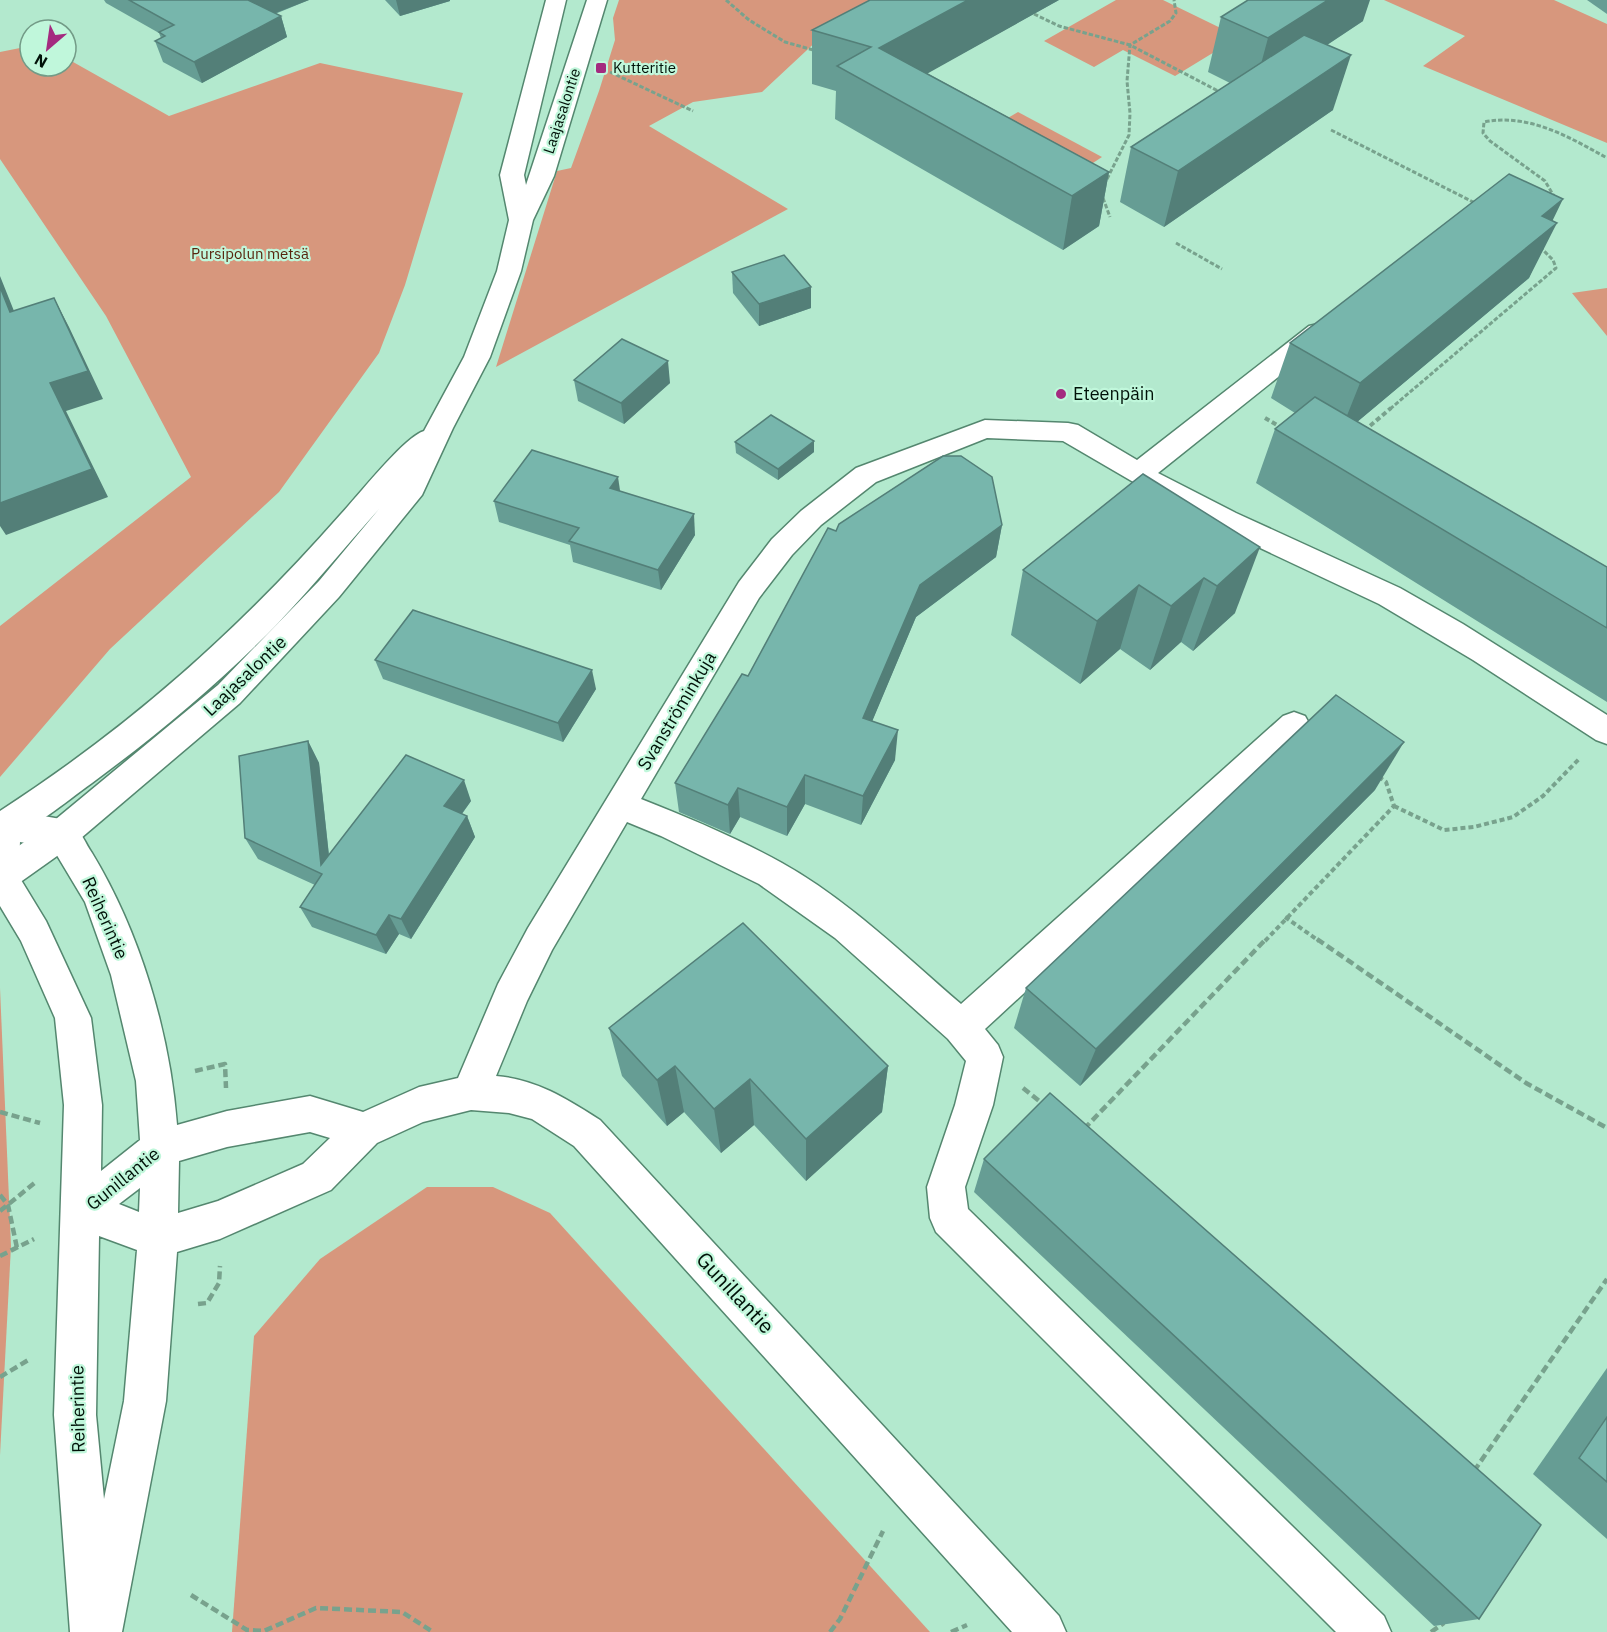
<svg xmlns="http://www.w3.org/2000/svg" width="1607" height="1632" font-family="'IBM Plex Sans',sans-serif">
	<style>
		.green { fill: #d7977d }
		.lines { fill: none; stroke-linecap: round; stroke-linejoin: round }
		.minor-casing { stroke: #54876f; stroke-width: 3 }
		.major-casing { stroke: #54876f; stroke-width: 3 }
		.path-far2 { stroke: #78a28d; stroke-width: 3; stroke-dasharray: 4.5 2; stroke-linecap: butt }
		.path-far1 { stroke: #78a28d; stroke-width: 4; stroke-dasharray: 5 3; stroke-linecap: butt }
		.path { stroke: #78a28d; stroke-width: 4.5; stroke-dasharray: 8 4; stroke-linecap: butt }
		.minor { fill: #fff; fill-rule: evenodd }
		.major { fill: #fff; fill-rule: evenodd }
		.wall { fill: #669d94 }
		.shaded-wall { fill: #537f78 }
		.building { fill: #77b6ac; stroke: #537f78; stroke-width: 1.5 }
		.poi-dot { fill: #a42a7f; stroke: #c0f7db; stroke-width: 2 }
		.labels { text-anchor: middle; stroke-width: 4.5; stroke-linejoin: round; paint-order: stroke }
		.far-poi-label { font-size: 15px; fill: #001108; stroke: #c0f7db; text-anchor: start }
		.far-street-label { font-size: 15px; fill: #001108; stroke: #c0f7db }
		.far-park-label { font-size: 15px; fill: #57240d; stroke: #c0f7db }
		.poi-label { font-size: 18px; fill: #001108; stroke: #c0f7db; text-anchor: start }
		.street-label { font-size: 18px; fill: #001108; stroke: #c0f7db }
		.near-street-label { font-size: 21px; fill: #001108; stroke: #c0f7db }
	</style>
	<rect width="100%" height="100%" fill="#b3e9ce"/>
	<g class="green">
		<polygon points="619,0 879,0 836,23 762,92 693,102 649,126 788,209 496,367 557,171 571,168 599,91 615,40 613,18"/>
		<polygon points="1116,0 1163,0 1239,37 1175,76 1123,50 1094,67 1044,41"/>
		<polygon points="1384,0 1554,0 1607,24 1607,143 1423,66 1465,36"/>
		<polygon points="30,46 30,66 66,66 66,58 169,116 320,63 463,93 405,285 379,353 279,492 110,649 0,777 0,626 191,477 106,316 0,159 0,52"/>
		<polygon points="1018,112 1102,157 1064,182 979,135"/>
		<polygon points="1607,288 1607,336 1572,293"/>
		<polygon points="0,988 11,1246 0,1455"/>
		<polygon points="427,1187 493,1187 550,1213 930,1632 232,1632 254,1336 320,1259"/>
	</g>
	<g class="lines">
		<defs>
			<path id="minor" d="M1318,324L1327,326L1331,332L1327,338L1158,473L1236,513L1400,588L1463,624L1607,715V744L1596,740L1473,660L1379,604L1190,515L1063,441L987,438L876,482L821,525L792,555L759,598L641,799C689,818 737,838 782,863C847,899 905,956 961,1004L1283,716L1294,712L1305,716L1310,725L1305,734L985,1029L998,1045L1003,1057L993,1105L965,1187L968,1209L1384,1616L1391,1632H1336L936,1232L930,1218L927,1187L955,1105L966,1061L948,1039L835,938L759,884L661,836L627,822L552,950L527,1001L496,1076C536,1079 567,1099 600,1120L1059,1616L1066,1632H1012L574,1146L532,1119L509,1113L471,1110L423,1122L377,1143L331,1190L220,1239L177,1252L166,1401L122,1632H70L54,1415L64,1105L55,1018L21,941L0,906V813L4,812C23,815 55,815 71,823C80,828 86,845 92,853C140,932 170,1033 177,1125L227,1111L310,1096L363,1112L419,1087L458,1078L498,984L528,928L739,582L772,539L801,511L856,468L985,420L1068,423L1078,425L1137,460L1309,326ZM20,842L52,847L85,902L111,975L136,1081L140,1140L101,1171L102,1105L91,1018L46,921L18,875ZM310,1132L330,1138L303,1164L218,1201L178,1213L179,1161L227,1147ZM140,1188L139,1212L119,1204ZM99,1236L137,1250L124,1401L104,1499L96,1415Z"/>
			<path id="major" d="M546,0H566L524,175L526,185L587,0H607L554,176L533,220L521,271L490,357L453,428L422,495L339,597L240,703L74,844L12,888L0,893V859L50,824L218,685L319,581L379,509C346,546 314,585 279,622C222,681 158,734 92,783C64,803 33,830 0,842V811C131,726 238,631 341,514C357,497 404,437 424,431L464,357L497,271L509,220L500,175Z"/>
		</defs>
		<use href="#minor" class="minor-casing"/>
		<use href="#major" class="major-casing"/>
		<g class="path-far2">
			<polyline points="726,0 749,20 785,42 817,51"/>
			<polyline points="1034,14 1059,26 1130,45 1220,92"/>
			<polyline points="610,72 693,111"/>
			<polyline points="1331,130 1477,204"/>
			<polyline points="1107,179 1129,135 1130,113 1127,81 1130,45 1170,21 1176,13 1174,0"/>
			<polyline points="1103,198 1110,217"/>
			<path d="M1555,198L1545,181L1490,141L1483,133L1484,122C1529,113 1569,137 1607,158"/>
			<polyline points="1176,243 1222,269"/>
			<polyline points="1390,409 1556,268 1553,260 1541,248"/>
		</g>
		<g class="path-far1">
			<polyline points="1265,418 1282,428"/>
			<polyline points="1364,431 1391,408"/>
			<polyline points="1394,806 1444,830 1474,827 1513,817 1543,796 1579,759"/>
			<polyline points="1285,917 1319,941"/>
			<polyline points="1265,941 1394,806 1386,782 1379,777"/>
		</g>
		<g class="path">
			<polyline points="1317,939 1526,1083 1607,1128"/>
			<polyline points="195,1071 225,1064 226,1088"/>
			<polyline points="1023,1088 1043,1104"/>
			<polyline points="0,1112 40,1123"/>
			<polyline points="1084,1129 1266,939"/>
			<polyline points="0,1195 8,1205 17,1248"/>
			<polyline points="0,1211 37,1181"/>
			<polyline points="0,1256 34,1239"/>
			<polyline points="198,1304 207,1303 219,1283 220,1266"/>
			<polyline points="0,1377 30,1359"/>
			<polyline points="1474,1471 1607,1279"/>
			<polyline points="191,1595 247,1630 264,1631 316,1608 402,1612 433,1632"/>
			<polyline points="830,1632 840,1619 883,1531"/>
			<polyline points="951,1632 967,1625"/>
			<polyline points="1431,1632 1444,1623"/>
		</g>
		<use href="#minor" class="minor"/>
		<use href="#major" class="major"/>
	</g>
	<g class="wall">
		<polygon points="104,0 309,0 275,14 281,16 287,37 202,83 163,62 155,41 161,38 159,33 106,3"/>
		<polygon points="385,0 450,0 450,1 400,16"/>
		<polygon points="1059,0 927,73 1109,172 1099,226 1063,250 835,119 836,91 812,84 812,30"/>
		<polygon points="1587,0 1607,0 1607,14"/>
		<polygon points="1221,17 1363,21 1327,45 1333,110 1164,227 1120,202 1131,147 1230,83 1208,72"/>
		<polygon points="1553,221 1529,278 1357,422 1607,567 1607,702 1256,483 1275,429 1295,413 1271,398 1290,343"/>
		<polygon points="732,272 811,308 759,326 733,293"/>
		<polygon points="574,380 670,383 624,424 578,401"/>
		<polygon points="735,442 814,452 778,480 736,453"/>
		<polygon points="1143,474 1235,613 1193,651 1181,642 1150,670 1120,649 1080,684 1011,635 1023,570"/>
		<polygon points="620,491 695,535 661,590 573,562 570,545 499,522 494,501"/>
		<polygon points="1002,525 996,557 916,617 872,721 895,760 861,825 805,804 787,836 740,817 730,834 679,812 675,783 748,676 836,531"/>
		<polygon points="375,660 596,689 563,742 383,679"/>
		<polygon points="308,741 319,763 329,855 471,801 462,814 467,816 475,837 411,939 399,934 386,954 312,927 300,907 315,885 258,859 245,838"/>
		<polygon points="1375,790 1080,1086 1014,1028 1026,988"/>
		<polygon points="609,1028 888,1066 882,1112 806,1181 754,1125 721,1153 684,1112 667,1126 622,1076"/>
		<polygon points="984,1159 1479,1619 1434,1626 974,1192"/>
		<polygon points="1607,1368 1607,1539 1533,1474"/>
	</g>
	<g class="shaded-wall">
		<polygon points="248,0 309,0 255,21"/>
		<polygon points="396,0 450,0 450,1 400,16"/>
		<polygon points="968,0 1059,0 889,95 879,48"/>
		<polygon points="1328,0 1370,0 1363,21 1253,94 1268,38"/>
		<polygon points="281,16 287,37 202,83 194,62"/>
		<polygon points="1351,55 1333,110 1164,227 1178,171"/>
		<polygon points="1109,172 1099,226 1063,250 1072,196"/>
		<polygon points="1563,199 1548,230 1557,223 1529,278 1338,438 1360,383 1542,216"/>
		<polygon points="0,276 26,341 10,312 0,287"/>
		<polygon points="811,287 811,308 759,326 759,304"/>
		<polygon points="54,298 69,327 103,399 66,411 108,497 6,535 0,526 0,503 50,383"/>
		<polygon points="668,361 670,383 624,424 621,403"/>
		<polygon points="814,441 814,452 778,480 778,469"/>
		<polygon points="618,477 621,497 610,488"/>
		<polygon points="694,514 695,535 661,590 658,570"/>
		<polygon points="1002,525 996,557 916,617 861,748 863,718 920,585"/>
		<polygon points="1260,547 1235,613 1193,651 1217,586"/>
		<polygon points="1204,578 1181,642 1150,670 1171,606"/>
		<polygon points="1139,585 1120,649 1080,684 1097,621"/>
		<polygon points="592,670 596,689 563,742 558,723"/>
		<polygon points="898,730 895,760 861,825 863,796"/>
		<polygon points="308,741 319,763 332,885 321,865"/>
		<polygon points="1404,742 1375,790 1080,1086 1096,1049"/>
		<polygon points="805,775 805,804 787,836 787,807"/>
		<polygon points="464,780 471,801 452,827 444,806"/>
		<polygon points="738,788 740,817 730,834 728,805"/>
		<polygon points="467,816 475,837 411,939 401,919"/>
		<polygon points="389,915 399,934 386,954 376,935"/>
		<polygon points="675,1066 684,1112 667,1126 657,1080"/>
		<polygon points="888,1066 882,1112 806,1181 806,1139"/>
		<polygon points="750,1079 754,1125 721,1153 714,1109"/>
	</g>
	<g class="building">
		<polygon points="129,0 250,0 248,0 281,16 194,62 155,41 165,36 159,32 174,25"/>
		<polygon points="870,0 968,0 879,48 1109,172 1072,196 837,66 871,47 812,30"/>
		<polygon points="1248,0 1328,0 1268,38 1221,17"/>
		<polygon points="1304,35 1351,55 1178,171 1131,147"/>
		<polygon points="1509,174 1563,199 1542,216 1557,223 1360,383 1290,343"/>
		<polygon points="784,255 811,287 759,304 732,272"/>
		<polygon points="0,287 10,312 54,298 88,371 50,383 92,469 0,503"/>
		<polygon points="622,339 668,361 621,403 574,380"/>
		<polygon points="1315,397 1607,567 1607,628 1275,429"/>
		<polygon points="771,415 814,441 778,469 735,442"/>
		<polygon points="532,450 618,477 610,488 694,514 658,570 569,541 579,528 494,501"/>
		<polygon points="943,456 961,456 992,477 1002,525 920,585 863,718 898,730 863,796 805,775 787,807 738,788 728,805 675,783 742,674 748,676 828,528 836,531 839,524"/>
		<polygon points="1143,474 1260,547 1217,586 1204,578 1171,606 1139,585 1097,621 1023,570"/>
		<polygon points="413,610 592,670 558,723 375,660"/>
		<polygon points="1336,695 1404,742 1096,1049 1026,988"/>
		<polygon points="308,741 321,865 406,755 464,780 444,806 467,816 401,919 389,915 376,935 300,907 322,874 245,838 239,756"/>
		<polygon points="743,923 888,1066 806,1139 750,1079 714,1109 675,1066 657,1080 609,1028"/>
		<polygon points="1050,1093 1541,1525 1479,1619 984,1159"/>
		<polygon points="1607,1417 1607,1482 1579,1458"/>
	</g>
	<g class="poi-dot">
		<rect x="595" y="62" width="12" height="12" rx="3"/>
		<circle cx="1061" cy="394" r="6"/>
	</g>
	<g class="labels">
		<g class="far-poi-label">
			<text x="613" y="73">Kutteritie</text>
		</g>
		<g class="far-street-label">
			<text transform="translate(562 111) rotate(-72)" y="5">Laajasalontie</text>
		</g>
		<g class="far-park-label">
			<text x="250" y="259">Pursipolun metsä</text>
		</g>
		<g class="poi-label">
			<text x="1073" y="400">Eteenpäin</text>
		</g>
		<g class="street-label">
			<text transform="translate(245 676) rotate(-44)" y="6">Laajasalontie</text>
			<text transform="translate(677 711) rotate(-59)" y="6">Svanströminkuja</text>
			<text transform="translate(105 918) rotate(66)" y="6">Reiherintie</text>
			<text transform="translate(123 1179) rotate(-39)" y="6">Gunillantie</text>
			<text transform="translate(78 1409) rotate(-91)" y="6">Reiherintie</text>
		</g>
		<g class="near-street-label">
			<text transform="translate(735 1293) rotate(47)" y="7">Gunillantie</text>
		</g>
	</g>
	<g transform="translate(48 48) rotate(209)"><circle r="28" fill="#c0f7db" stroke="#739b87" stroke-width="1.5"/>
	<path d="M0-4.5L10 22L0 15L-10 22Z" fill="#a42a7f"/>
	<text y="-9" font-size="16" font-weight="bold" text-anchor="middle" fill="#001108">N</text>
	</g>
</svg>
